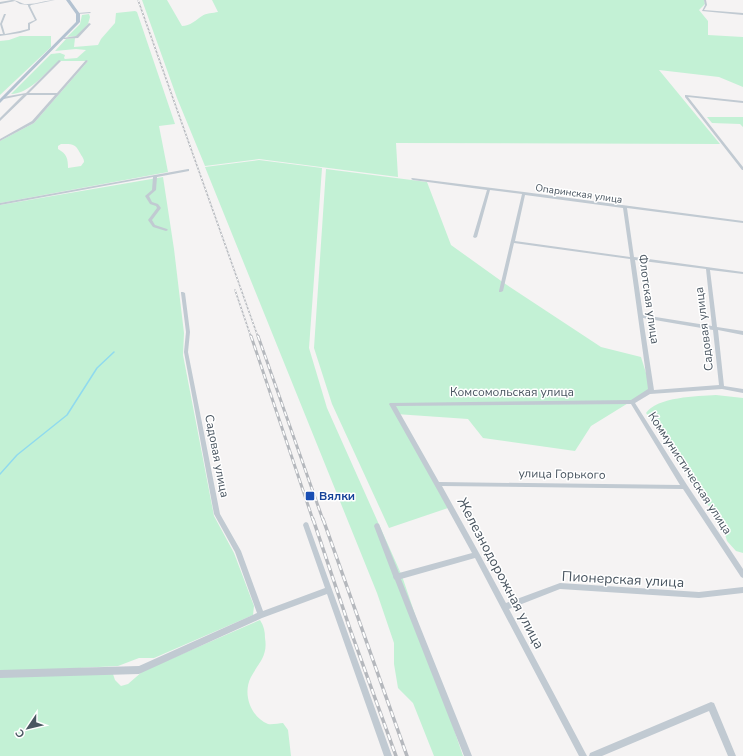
<svg xmlns="http://www.w3.org/2000/svg" width="743" height="756" font-family="'Nunito Sans',sans-serif">
	<style>
		.green { fill: #c3f1d5; fill-rule: evenodd }
		.lines { fill: none; stroke-linecap: round; stroke-linejoin: round }
		.stream { stroke: #90daee; stroke-width: 1.5 }
		.street { fill: #c1cad2; fill-rule: evenodd }
		.primary { fill: #b3c2d1; fill-rule: evenodd }
		.rail-far2-casing { stroke: #b5b8bd; stroke-width: 1.5 }
		.rail-far1-casing { stroke: #b5b8bd; stroke-width: 3 }
		.rail-casing { stroke: #b5b8bd; stroke-width: 3.5 }
		.rail-far2 { stroke: #fff; stroke-width: 1; stroke-dasharray: 2; stroke-linecap: butt }
		.rail-far1 { stroke: #fff; stroke-width: 1.5; stroke-dasharray: 5; stroke-linecap: butt }
		.rail { stroke: #fff; stroke-width: 2; stroke-dasharray: 6; stroke-linecap: butt }
		.transit-dot { fill: #1a4fb4; stroke: #fff; stroke-width: 1.5 }
		.labels { text-anchor: middle; stroke-width: 3; stroke-linejoin: round; paint-order: stroke }
		.far-street-label { font-size: 10px; fill: #4a5661; stroke: #fff }
		.street-label { font-size: 12px; fill: #4a5661; stroke: #fff }
		.transit-label { font-size: 12px; font-weight: bold; fill: #164399; stroke: #fff; text-anchor: start }
		.near-street-label { font-size: 14px; fill: #4a5661; stroke: #fff }
	</style>
	<rect width="100%" height="100%" fill="#f5f3f3"/>
	<g class="green">
		<path d="M142,0H167L182,26C190,26 196,20 202,16C206,13 213,13 218,12L212,0H704L705,4L699,10L708,21V35L743,37V87L719,77L659,70L720,144L396,143L398,177L259,159L205,166L177,98Z"/>
		<path d="M135,11L137,12L175,124L159,126L168,172L0,203V141L34,123L88,61H59C46,72 29,94 11,94L51,54L60,53L65,55L64,58L65,59L77,58L86,50L76,49L55,51L66,39L75,38L74,47L98,45L101,39L115,23L116,13ZM61,144C72,144 75,143 80,153C82,157 84,158 84,162L81,166L68,168C68,159 67,154 58,149V146Z"/>
		<polygon points="89,14 90,17 88,24 77,36 67,37 80,24 82,15"/>
		<polygon points="20,36 51,36 51,47 0,95 0,41 9,40"/>
		<polygon points="707,117 743,117 743,127 740,124 712,123"/>
		<polygon points="259,160 322,168 309,348 327,408 402,576 463,756 434,756 413,703 398,688 394,664 394,643 377,593 205,167"/>
		<polygon points="326,169 427,182 451,245 504,283 601,347 641,357 651,389 591,426 575,451 483,438 468,419 396,414 448,508 389,528 332,404 314,348"/>
		<polygon points="163,177 174,249 184,333 183,355 214,516 234,553 254,606 253,615 154,658 139,658 118,666 0,672 0,205"/>
		<path d="M716,395L743,398V553L736,551L727,541L721,520L707,504L658,428L646,413C657,397 697,396 716,395Z"/>
		<path d="M260,620C264,626 265,632 265,638C268,656 259,662 251,677C242,694 251,717 268,724C272,725 279,723 283,723L288,730L291,756H0V677L113,674L115,680L121,686L128,684L143,671Z"/>
	</g>
	<g class="lines">
		<polyline class="stream" points="0,474 17,455 67,415 97,368 114,352"/>
		<g class="street">
			<path d="M12,0C18,0 22,5 28,4C37,4 46,0 55,0L31,5L30,6L37,20L30,24V30L20,33L0,36V34H3L0,24L4,14H6L2,24L5,34L20,31L28,29V23L35,20L28,6V5L20,4L15,1L0,4V2Z"/>
			<polygon points="704,0 706,0 707,5 704,10 743,13 743,15 702,11 705,5"/>
			<polygon points="78,13 90,12 91,13 77,14"/>
			<polygon points="89,23 91,24 78,38 64,39 63,38 76,36"/>
			<polygon points="59,60 61,61 29,93 57,93 86,60 88,61 34,123 0,141 0,139 32,121 55,95 27,95 0,121 0,118 23,95 4,99 3,99 3,97 26,93"/>
			<polygon points="686,95 743,101 743,103 688,97 743,167 743,170 742,170 685,97 685,95"/>
			<polygon points="188,169 189,169 189,171 157,177 156,190 149,196 152,202 158,204 161,208 152,220 155,225 167,229 168,230 166,231 153,227 148,220 157,208 156,206 150,204 145,196 152,190 153,177 0,205 0,203"/>
			<path d="M412,178L524,192L743,221V223L627,208L634,257L743,272V274L710,270L717,327L743,331V335L718,330L724,386L743,389V393L722,389L650,394L635,403L687,485L743,569V578L741,577L683,489L442,486L479,553L506,603L560,583L699,592L743,587V593L699,598L560,589L509,609L587,756H579L475,558L401,579L472,756H464L395,580L394,579L393,577V576L374,526L375,524L377,523L379,524L399,573L472,553L439,493L389,404L390,403L631,400L648,389L630,259L514,243L503,291L501,292H499V291L522,194L490,190L477,237L475,238L473,237L487,190L413,180L411,179ZM525,195L623,208L630,257L515,241ZM635,260L706,269L712,326L643,315ZM643,318L713,330L719,385L654,390ZM631,404L680,485L439,482L396,406Z"/>
			<polygon points="181,292 183,292 185,293 190,332 188,352 220,514 241,551 263,611 325,588 303,525 304,523 306,522 308,523 392,756 384,756 327,594 262,618 139,674 0,678 0,670 139,666 257,613 235,552 214,514 184,352 186,332 181,293"/>
			<polygon points="711,702 714,703 736,756 728,756 709,711 602,756 589,756 590,753"/>
		</g>
		<polygon class="primary" points="66,0 70,0 80,14 80,22 0,103 0,99 76,22 76,14"/>
		<defs>
			<g id="rail-far2">
				<polyline points="138,0 258,337"/>
				<polyline points="235,290 251,337"/>
			</g>
			<g id="rail-far1">
				<polyline points="251,336 313,520"/>
				<polyline points="258,336 323,520"/>
			</g>
			<g id="rail">
				<polyline points="313,519 350,629 396,756"/>
				<polyline points="323,519 407,756"/>
			</g>
		</defs>
		<use href="#rail-far2" class="rail-far2-casing"/>
		<use href="#rail-far1" class="rail-far1-casing"/>
		<use href="#rail" class="rail-casing"/>
		<use href="#rail-far2" class="rail-far2"/>
		<use href="#rail-far1" class="rail-far1"/>
		<use href="#rail" class="rail"/>
	</g>
	<rect class="transit-dot" x="305" y="491" width="10" height="10" rx="2"/>
	<g class="labels">
		<g class="far-street-label">
			<text transform="translate(579 193) rotate(8)" y="4">Опаринская улица</text>
		</g>
		<g class="street-label">
			<text transform="translate(649 299) rotate(82)" y="4">Флотская улица</text>
			<text transform="translate(704 329) rotate(-97)" y="4">Садовая улица</text>
			<text x="512" y="396">Комсомольская улица</text>
			<text transform="translate(217 456) rotate(79)" y="4">Садовая улица</text>
			<text transform="translate(690 473) rotate(57)" y="4">Коммунистическая улица</text>
			<text transform="translate(562 474) rotate(1)" y="4">улица Горького</text>
		</g>
		<g class="transit-label">
			<text x="319" y="500">Вялки</text>
		</g>
		<g class="near-street-label">
			<text transform="translate(501 573) rotate(62)" y="5">Железнодорожная улица</text>
			<text transform="translate(623 579) rotate(3)" y="5">Пионерская улица</text>
		</g>
	</g>
	<g transform="translate(28 728) rotate(235)" stroke="#ffffff" stroke-width="3" paint-order="stroke">
	<path d="M0-3L7 15L0 10L-7 15Z" fill="#4a5661"/>
	<text y="-6" font-size="11" font-weight="bold" text-anchor="middle" fill="#4a5661">С</text>
	</g>
</svg>
